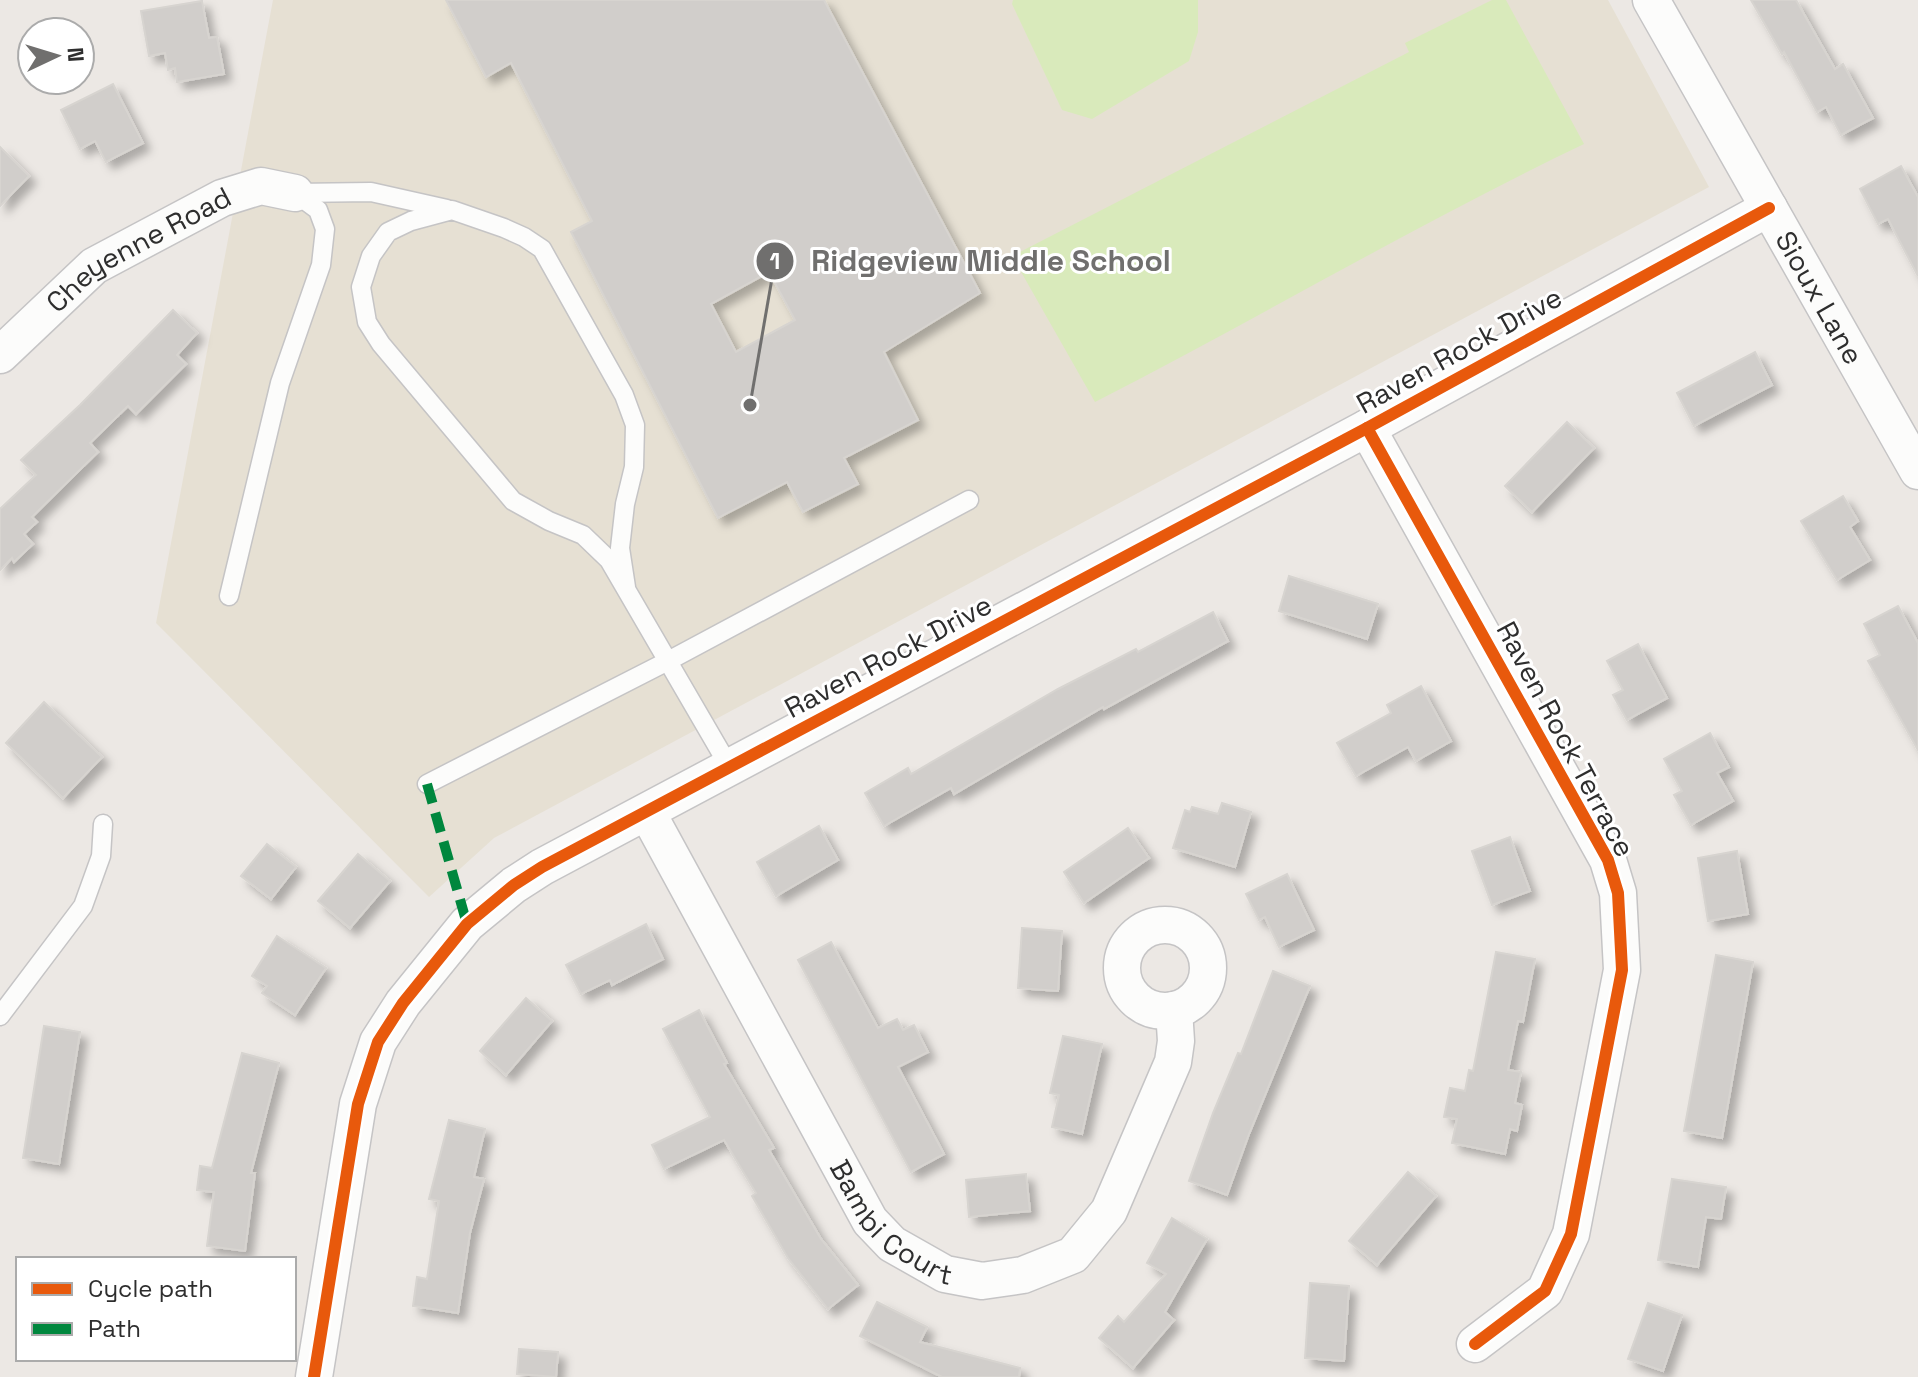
<svg xmlns="http://www.w3.org/2000/svg" width="1918" height="1377" font-family="'Space Grotesk',sans-serif">
	<style>
		.education { fill: #e6e0d3 }
		.pitch { fill: #d9eabb }
		.building { fill: #d1cecb; stroke: #d7d4d0; stroke-width: 2; fill-rule: evenodd; filter: url(#shadow) }
		.lines { fill: none; stroke-linecap: round; stroke-linejoin: round }
		.lane-casing { stroke: #c5c4c5; stroke-width: 21 }
		.street-casing { stroke: #c5c4c5; stroke-width: 39 }
		.lane { stroke: #fcfcfb; stroke-width: 18 }
		.street { stroke: #fcfcfb; stroke-width: 36 }
		.quiet { stroke: #00873e; stroke-width: 10; stroke-dasharray: 20 10; stroke-linecap: butt }
		.cycleway-casing { stroke: #fff; stroke-width: 17 }
		.cycleway { stroke: #e8590c; stroke-width: 12 }
		.labels { text-anchor: middle; stroke-width: 6; stroke-linejoin: round; paint-order: stroke }
		.street-label { font-size: 28px; fill: #2e2e2e; stroke: #fff }
		.leader { fill: none; stroke: #706f6e; stroke-width: 3 }
		.callout-dot { fill: #706f6e; stroke: #fff; stroke-width: 3 }
		.mark-label { font-size: 24px; text-anchor: middle; font-weight: bold; fill: #fff }
		.callout-label { font-size: 30px; text-anchor: middle; font-weight: bold; fill: #706f6e; stroke: #fff; stroke-width: 6; stroke-linejoin: round; paint-order: stroke }
	</style>
	<defs>
		<filter id="shadow"><feDropShadow dx="7" dy="7" stdDeviation="4" flood-color="#0004"/></filter>
	</defs>
	<rect width="100%" height="100%" fill="#ece8e4"/>
	<polygon class="education" points="273,0 1608,0 1709,187 494,838 429,897 156,623"/>
	<g class="pitch">
		<polygon points="1013,0 1198,0 1198,32 1189,61 1092,119 1062,110 1012,4"/>
		<path d="M1492,0H1506L1584,144C1417,224 1259,318 1095,402L1012,256L1409,52L1405,43Z"/>
	</g>
	<g class="building">
		<path d="M446,0H824L980,293L884,352L918,420L844,458L858,484L803,512L787,482L718,518L571,232L592,221L511,63L486,77ZM769,272L795,320L736,352L711,304Z"/>
		<polygon points="1751,0 1796,0 1835,69 1843,64 1873,118 1841,135 1826,107 1817,112 1784,52 1782,54"/>
		<polygon points="202,1 209,38 217,37 224,74 177,82 175,68 168,70 165,53 149,56 141,11"/>
		<polygon points="113,84 143,143 106,162 95,141 80,149 61,110"/>
		<polygon points="0,147 29,176 0,206"/>
		<polygon points="1901,166 1918,197 1918,276 1888,219 1878,224 1860,189"/>
		<polygon points="173,310 197,333 177,355 186,364 136,414 128,406 90,443 98,452 32,517 37,522 24,534 33,544 14,562 12,558 0,570 0,509 36,475 21,460 80,405"/>
		<polygon points="1755,352 1772,385 1694,426 1677,393"/>
		<polygon points="1567,422 1594,448 1532,512 1505,486"/>
		<polygon points="1843,496 1858,521 1850,527 1870,560 1837,580 1801,521"/>
		<polygon points="1289,576 1378,604 1367,639 1279,611"/>
		<polygon points="1898,606 1918,643 1918,750 1868,661 1880,655 1864,624"/>
		<polygon points="1213,612 1228,641 1104,709 1103,707 954,794 951,788 884,826 865,793 908,768 911,774 1058,689 1136,649 1138,652"/>
		<polygon points="1638,644 1667,698 1627,720 1613,695 1623,690 1607,661"/>
		<polygon points="1421,686 1451,741 1416,761 1408,747 1356,776 1337,743 1391,713 1387,705"/>
		<polygon points="44,702 102,757 63,798 6,743"/>
		<polygon points="1710,733 1729,767 1717,773 1733,801 1691,825 1674,795 1682,791 1664,759"/>
		<polygon points="1222,803 1251,812 1235,867 1173,848 1185,810 1190,812 1192,807 1218,814"/>
		<polygon points="819,826 838,860 776,896 757,862"/>
		<polygon points="1128,828 1149,858 1084,903 1064,872"/>
		<polygon points="1510,837 1530,891 1492,905 1472,851"/>
		<polygon points="267,844 296,867 271,899 241,876"/>
		<polygon points="1737,851 1748,914 1708,921 1698,858"/>
		<polygon points="358,854 390,881 350,928 318,901"/>
		<polygon points="1287,874 1314,930 1279,947 1265,917 1259,920 1246,894"/>
		<polygon points="646,924 663,959 612,985 610,980 581,994 566,965"/>
		<polygon points="1022,928 1062,931 1058,991 1018,988"/>
		<polygon points="277,936 326,968 295,1015 262,993 267,986 252,976"/>
		<polygon points="831,942 878,1028 897,1019 903,1030 914,1025 928,1052 898,1067 944,1154 911,1172 798,960"/>
		<polygon points="1496,952 1535,959 1523,1022 1518,1021 1508,1070 1521,1072 1515,1103 1522,1105 1517,1131 1510,1129 1505,1154 1452,1143 1457,1119 1444,1117 1450,1088 1465,1091 1469,1070 1473,1071"/>
		<polygon points="1716,955 1753,962 1722,1138 1684,1131"/>
		<polygon points="1273,971 1310,986 1249,1134 1227,1195 1189,1181 1213,1113 1238,1053 1241,1054"/>
		<polygon points="526,998 552,1021 506,1075 480,1051"/>
		<polygon points="699,1010 727,1063 724,1064 774,1148 769,1150 821,1239 858,1285 828,1309 788,1258 752,1196 756,1193 724,1140 664,1169 652,1145 710,1117 663,1029"/>
		<polygon points="44,1026 80,1032 59,1164 23,1158"/>
		<polygon points="1063,1036 1102,1044 1082,1134 1052,1127 1059,1095 1050,1093"/>
		<polygon points="242,1053 279,1063 251,1173 255,1173 245,1251 207,1246 214,1192 197,1190 200,1166 212,1168"/>
		<polygon points="449,1120 485,1129 474,1177 484,1179 470,1233 458,1313 413,1306 417,1277 427,1279 439,1201 429,1199"/>
		<polygon points="1408,1172 1436,1196 1377,1265 1349,1241"/>
		<polygon points="1026,1174 1030,1211 969,1217 966,1180"/>
		<polygon points="1672,1179 1726,1187 1721,1219 1706,1217 1698,1267 1658,1260"/>
		<polygon points="1172,1218 1207,1239 1165,1312 1174,1320 1133,1368 1099,1338 1118,1316 1124,1322 1166,1274 1147,1263"/>
		<polygon points="1310,1283 1349,1286 1344,1361 1305,1358"/>
		<polygon points="877,1302 927,1327 920,1342 1020,1368 1019,1377 942,1377 860,1336"/>
		<polygon points="1648,1303 1682,1315 1663,1371 1628,1359"/>
		<polygon points="519,1349 558,1352 556,1377 517,1374"/>
	</g>
	<g class="lines">
		<defs>
			<g id="lane">
				<polyline points="295,193 371,192 447,209"/>
				<polyline points="626,587 620,548 625,504 634,467 635,425 624,395 542,249 524,237 504,228 452,210 411,221 388,232 371,256 361,287 367,322 381,344 513,501 549,521 583,535 609,560 730,768"/>
				<polyline points="229,596 280,383 321,265 325,229 318,210 295,193"/>
				<polyline points="427,784 668,661 969,500"/>
				<polyline points="0,1016 83,906 101,856 103,824"/>
			</g>
			<g id="street">
				<path id="s1" d="M1651,0L1918,471"/>
				<path id="s2" d="M0,355L94,266L222,198L261,186L295,193"/>
				<polyline points="1367,428 1608,860 1618,893 1622,970 1571,1234 1545,1291 1475,1344"/>
				<path id="s3" d="M647,812L870,1221L892,1244L945,1274L982,1281L1023,1275L1073,1255L1109,1211L1173,1062L1176,1041L1174,1010"/>
				<circle cx="1165" cy="968" r="43"/>
				<polyline points="314,1377 358,1104 378,1042 403,1003 467,924 514,885 542,867 1367,428 1769,208"/>
			</g>
		</defs>
		<use href="#lane" class="lane-casing"/>
		<use href="#street" class="street-casing"/>
		<use href="#lane" class="lane"/>
		<use href="#street" class="street"/>
		<polyline class="quiet" points="427,784 467,924"/>
		<defs>
			<g id="cycleway">
				<polyline points="1367,428 1608,860 1618,893 1622,970 1571,1234 1545,1291 1475,1344"/>
				<polyline points="314,1377 358,1104 378,1042 403,1003 467,924 514,885 542,867 1367,428 1769,208"/>
			</g>
		</defs>
		<use href="#cycleway" class="cycleway-casing"/>
		<use href="#cycleway" class="cycleway"/>
	</g>
	<g class="labels">
		<g class="street-label">
			<text dy="10" stroke="none"><textPath href="#s2" startOffset="176">Cheyenne Road</textPath></text>
			<text dy="10" stroke="none"><textPath href="#s1" startOffset="342">Sioux Lane</textPath></text>
			<text transform="translate(1459 350) rotate(-29)" y="10">Raven Rock Drive</text>
			<text transform="translate(888 656) rotate(-28)" y="10">Raven Rock Drive</text>
			<text transform="translate(1566 739) rotate(62)" y="10">Raven Rock Terrace</text>
			<text dy="10" stroke="none"><textPath href="#s3" startOffset="482">Bambi Court</textPath></text>
		</g>
	</g>
	<path class="leader" d="M750 405L775 261"/>
	<g class="callout-dot">
		<circle cx="750" cy="405" r="8"/>
		<circle cx="775" cy="261" r="20"/>
	</g>
	<g class="mark-label">
		<text x="775" y="269">1</text>
	</g>
	<g class="callout-label">
		<text x="991" y="271">Ridgeview Middle School</text>
	</g>
	<rect x="16" y="1257" width="280" height="104" fill="#ffffff" stroke="#ababab" stroke-width="2"/>
	<rect x="32" y="1283" width="40" height="12" fill="#e8590c" stroke="#ababab" stroke-width="2"/>
	<text x="88" y="1297" font-size="24" fill="#2e2e2e">Cycle path</text>
	<rect x="32" y="1323" width="40" height="12" fill="#00873e" stroke="#ababab" stroke-width="2"/>
	<text x="88" y="1337" font-size="24" fill="#2e2e2e">Path</text>
	<g transform="translate(56 56) rotate(86)"><circle r="38" fill="#ffffff" stroke="#ababab" stroke-width="2"/>
	<path d="M0-6L14 30L0 20L-14 30Z" fill="#706f6e"/>
	<text y="-12" font-size="22" font-weight="bold" text-anchor="middle" fill="#2e2e2e">N</text>
	</g>
</svg>
